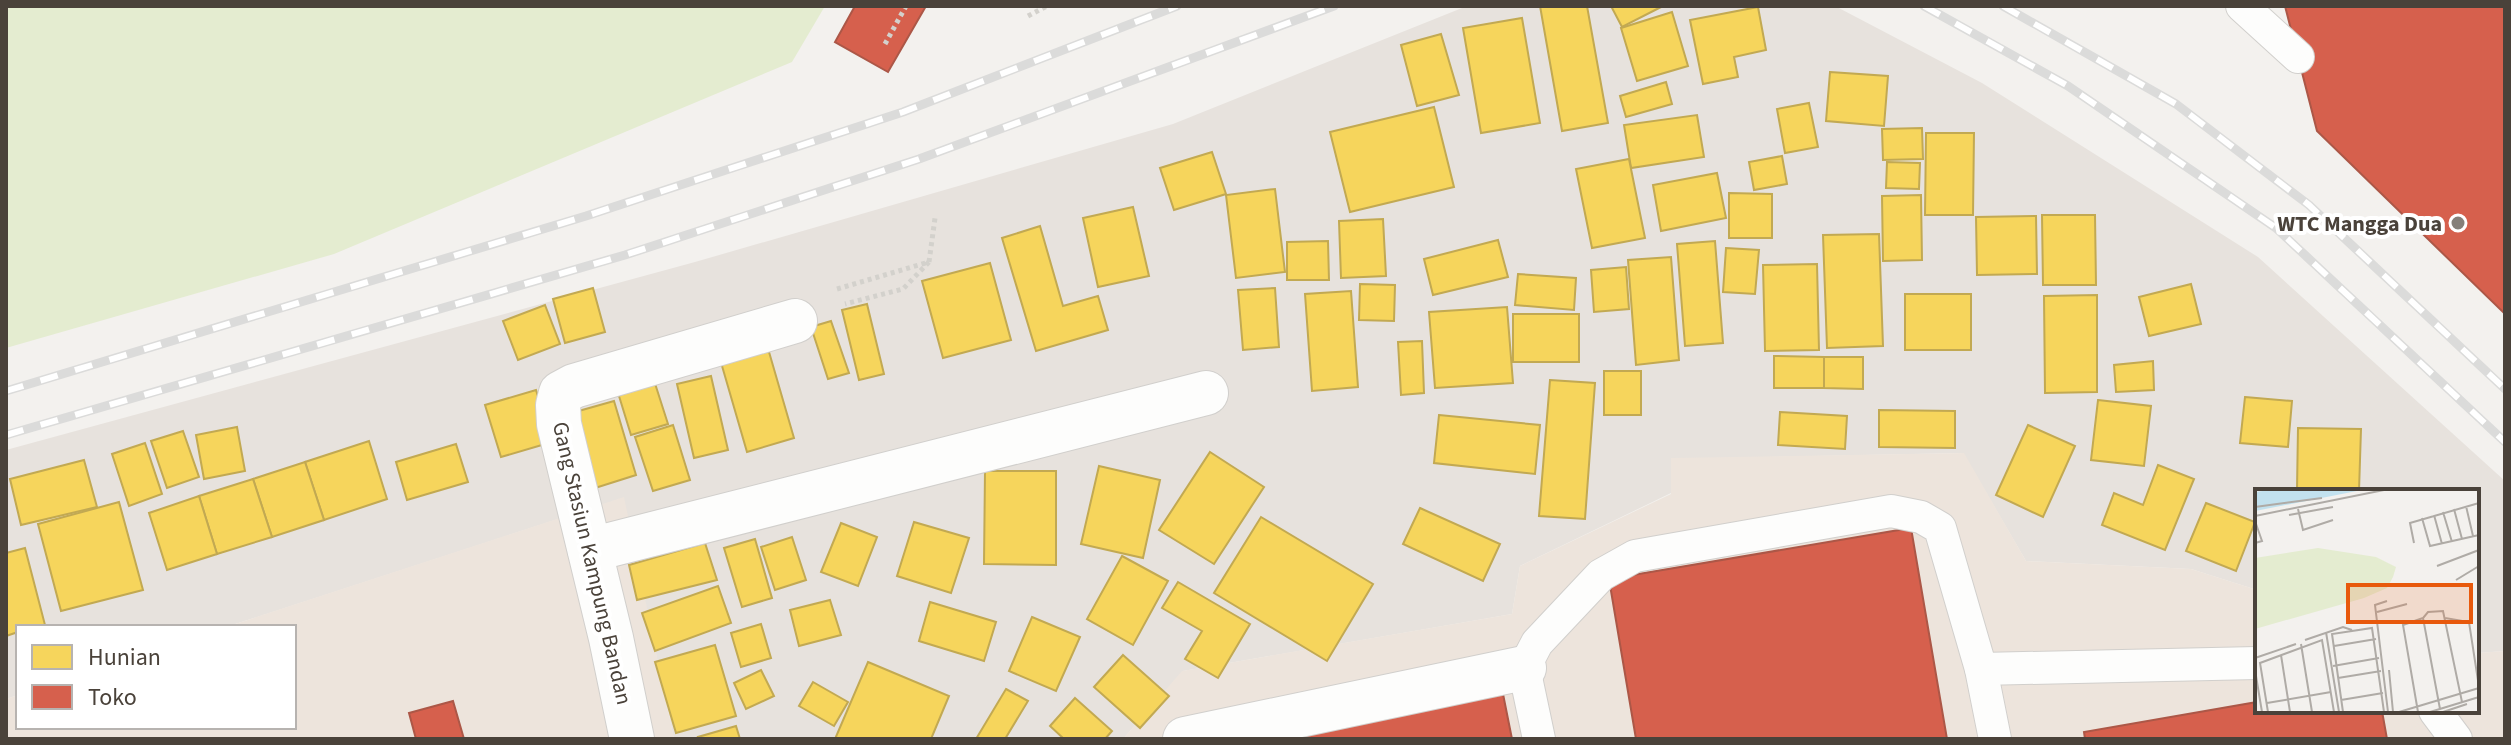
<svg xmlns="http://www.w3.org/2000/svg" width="2511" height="745" font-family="'Source Sans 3',sans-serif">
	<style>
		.residential { fill: #e7e2dd }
		.commercial { fill: #ede4dc }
		.green { fill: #e4ecd0 }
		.homes { fill: #f6d55c; stroke: #c2a952; stroke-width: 2 }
		.shops { fill: #d6604d; stroke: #ac5747; stroke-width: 2 }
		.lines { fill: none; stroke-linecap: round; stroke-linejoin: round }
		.lane-casing { stroke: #d1cfcc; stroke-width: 34 }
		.street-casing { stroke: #d1cfcc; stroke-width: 46 }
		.path { stroke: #d3d1cc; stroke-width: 5; stroke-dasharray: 4 4; stroke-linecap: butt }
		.lane { stroke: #fdfdfc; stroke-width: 32 }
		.street { stroke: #fdfdfc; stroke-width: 44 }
		.rail-casing { stroke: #dbdbda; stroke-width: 9 }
		.rail { stroke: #fff; stroke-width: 6; stroke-dasharray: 18; stroke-linecap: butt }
		.poi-dot { fill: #857f79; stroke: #fff; stroke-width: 3 }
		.labels { text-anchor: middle; stroke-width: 8; stroke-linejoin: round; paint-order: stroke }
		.poi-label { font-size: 22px; font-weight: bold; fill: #4a423a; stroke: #fff; text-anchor: end }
		.street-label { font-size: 22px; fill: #4a423a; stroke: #fff }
		.inset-road { fill: none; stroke: #afaba6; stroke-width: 2 }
		.view { fill: #e8590c; fill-opacity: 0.15; stroke: #e8590c; stroke-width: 4 }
		.inset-edge { fill: none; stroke: #4a423a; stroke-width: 4 }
	</style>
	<rect width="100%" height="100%" fill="#f3f1ee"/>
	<polygon class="residential" points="1467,6 1835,6 1982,83 2258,257 2505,481 2505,651 2477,653 2477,491 2257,491 2257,590 2191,569 2026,561 1963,453 1671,459 1671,493 1520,566 1512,614 1183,671 1123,739 674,739 623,498 226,627 18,627 18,695 6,699 6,450 695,262 1173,124"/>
	<g class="commercial">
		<polygon points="1964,453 2026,561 2191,569 2257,590 2257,711 2477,711 2477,653 2505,651 2505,739 1123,739 1182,671 1512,614 1520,566 1671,494 1671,458"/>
		<polygon points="624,497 674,739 6,739 6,699 18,695 18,727 294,727 294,627 226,627"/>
	</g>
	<polygon class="green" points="6,6 825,6 792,62 334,254 6,348"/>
	<g class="homes">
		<polygon points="1540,6 1587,6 1608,123 1562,131"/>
		<polygon points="1611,6 1663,6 1622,27"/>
		<polygon points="1758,7 1766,50 1734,57 1738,77 1703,84 1690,20"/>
		<polygon points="1672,12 1688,66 1637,81 1621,28"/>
		<polygon points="1522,18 1540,123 1481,133 1463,28"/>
		<polygon points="1441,34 1459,95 1417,106 1401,45"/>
		<polygon points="1830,72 1888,76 1884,126 1826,121"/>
		<polygon points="1666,82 1672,104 1626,117 1620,96"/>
		<polygon points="1809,103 1818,147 1785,153 1777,109"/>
		<polygon points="1434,107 1454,187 1350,212 1330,132"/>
		<polygon points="1697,115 1704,157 1631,168 1624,125"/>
		<polygon points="1922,128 1923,159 1883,160 1882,129"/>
		<polygon points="1926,133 1974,133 1973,215 1925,215"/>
		<polygon points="1212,152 1226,194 1174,210 1160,168"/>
		<polygon points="1782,156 1787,184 1754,190 1749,162"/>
		<polygon points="1629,159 1645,238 1592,248 1576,169"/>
		<polygon points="1887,162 1920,163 1919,189 1886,188"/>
		<polygon points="1717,173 1726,218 1661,231 1653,185"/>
		<polygon points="1275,189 1285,272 1236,278 1226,195"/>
		<polygon points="1729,193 1772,194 1772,238 1729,238"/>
		<polygon points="1921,195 1922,260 1883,261 1882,196"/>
		<polygon points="1133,207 1149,276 1098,287 1083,218"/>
		<polygon points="2042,215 2095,215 2096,285 2043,285"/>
		<polygon points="2036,216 2037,274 1977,275 1976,217"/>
		<polygon points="1383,219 1386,276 1341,278 1339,221"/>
		<polygon points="1040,226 1063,306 1098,296 1108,330 1036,351 1002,238"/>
		<polygon points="1879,234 1883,346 1827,348 1823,235"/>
		<polygon points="1498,240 1508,277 1433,295 1424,259"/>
		<polygon points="1328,241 1329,280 1287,280 1287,242"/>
		<polygon points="1715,241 1723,343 1685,346 1677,244"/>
		<polygon points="1726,248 1759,250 1755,294 1723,292"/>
		<polygon points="1671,257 1679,360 1636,365 1628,260"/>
		<polygon points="990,263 1011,340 943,358 922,281"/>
		<polygon points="1817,264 1819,350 1765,351 1763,265"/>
		<polygon points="1626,267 1629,309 1594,312 1591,270"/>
		<polygon points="1518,274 1576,278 1574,310 1515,305"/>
		<polygon points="1360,284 1395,285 1394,321 1359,320"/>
		<polygon points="2191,284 2201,324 2149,336 2139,297"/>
		<polygon points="593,288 605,332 565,343 553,299"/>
		<polygon points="1275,288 1279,347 1243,350 1238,290"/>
		<polygon points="1351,291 1358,387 1312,391 1305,294"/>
		<rect x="1905" y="294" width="66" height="56"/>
		<polygon points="2097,295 2097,392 2045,393 2044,296"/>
		<polygon points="867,304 884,374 859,380 842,310"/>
		<polygon points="545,305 560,344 518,360 503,321"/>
		<polygon points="1507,307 1513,383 1435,388 1429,312"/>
		<rect x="1513" y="314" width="66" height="48"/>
		<polygon points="831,321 849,373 828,379 811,327"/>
		<polygon points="1422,341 1424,393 1401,395 1398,342"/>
		<polygon points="767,345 794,438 747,452 720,359"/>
		<polygon points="1774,356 1824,357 1824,388 1774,388"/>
		<polygon points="1824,357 1863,357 1863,389 1824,388"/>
		<polygon points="2153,361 2154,390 2116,392 2114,365"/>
		<polygon points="651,371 668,424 631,435 615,383"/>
		<rect x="1604" y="371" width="37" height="44"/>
		<polygon points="711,376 728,450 694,458 677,384"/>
		<polygon points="1550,380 1595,383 1585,519 1539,516"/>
		<polygon points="536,390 552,442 501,457 485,405"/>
		<polygon points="2245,397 2292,401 2288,447 2240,443"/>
		<polygon points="2098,400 2151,406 2144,466 2091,460"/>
		<polygon points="614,401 636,475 592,489 568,414"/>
		<polygon points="1879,410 1955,411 1955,448 1879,447"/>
		<polygon points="1780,412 1847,416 1845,449 1778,445"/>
		<polygon points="1439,415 1540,425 1535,474 1434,463"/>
		<polygon points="673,425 690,480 653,491 635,437"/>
		<polygon points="2028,425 2075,446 2043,517 1996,495"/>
		<polygon points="237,427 245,471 204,479 196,435"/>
		<polygon points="2298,428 2361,429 2359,491 2297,490"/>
		<polygon points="183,431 199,477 167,488 151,441"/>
		<polygon points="369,441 387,499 324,520 305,462"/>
		<polygon points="145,443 162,494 129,506 112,454"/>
		<polygon points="456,444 468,482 407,500 396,462"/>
		<polygon points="1210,452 1264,487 1214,564 1159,530"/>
		<polygon points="84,460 97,507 21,525 10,479"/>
		<polygon points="305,462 324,520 272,537 253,479"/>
		<polygon points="2158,465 2194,479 2165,550 2102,525 2114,493 2143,505"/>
		<polygon points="1099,466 1160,480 1143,558 1081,544"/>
		<polygon points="985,471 1056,471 1056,565 984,564"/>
		<polygon points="253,479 272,537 217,554 199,496"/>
		<polygon points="199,496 217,554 167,570 149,513"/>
		<polygon points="119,502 143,590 61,611 38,524"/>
		<polygon points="2206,503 2255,522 2236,571 2186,551"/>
		<polygon points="1420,508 1500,544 1483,581 1403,544"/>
		<polygon points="1261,517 1373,584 1327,661 1214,593"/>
		<polygon points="914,522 969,538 951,593 897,576"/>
		<polygon points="841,523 877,537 858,586 821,572"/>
		<polygon points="792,537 806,580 775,590 761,547"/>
		<polygon points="755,539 772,598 742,607 724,548"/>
		<polygon points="705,543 717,580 637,600 629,565"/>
		<polygon points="25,548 45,625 18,627 18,632 6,636 6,553"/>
		<polygon points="1122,556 1168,581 1133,645 1087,619"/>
		<polygon points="1178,582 1250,624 1218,678 1185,659 1202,631 1162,608"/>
		<polygon points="718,586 731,623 655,651 642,613"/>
		<polygon points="830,600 841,635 799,646 790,610"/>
		<polygon points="930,602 996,622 984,661 919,641"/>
		<polygon points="1032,617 1080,637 1056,691 1009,671"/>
		<polygon points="761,624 771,658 741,667 731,633"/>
		<polygon points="715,645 736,716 676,733 655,662"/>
		<polygon points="1123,655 1169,696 1140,728 1094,687"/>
		<polygon points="868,662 949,696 931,739 835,739"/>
		<polygon points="761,670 774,696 746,709 734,683"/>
		<polygon points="813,682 848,702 834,726 799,706"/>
		<polygon points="1006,689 1028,701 1005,739 976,739"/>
		<polygon points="1075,698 1112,731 1105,739 1064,739 1050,726"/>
		<polygon points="736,726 740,739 699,739 698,737"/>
	</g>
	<g class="shops">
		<polygon points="855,6 926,6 888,72 835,42"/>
		<polygon points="2285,6 2505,6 2505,314 2317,131"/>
		<polygon points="1911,528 1947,739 1636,739 1609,579"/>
		<polygon points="1502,689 1512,739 1238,739"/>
		<polygon points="453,701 464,739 416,739 409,713"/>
		<polygon points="2257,702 2257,711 2382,711 2387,739 2085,739 2084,732"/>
	</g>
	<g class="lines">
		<defs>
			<g id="lane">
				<polyline points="2242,6 2298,57"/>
				<polyline points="1981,669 2257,663"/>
				<polyline points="2435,711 2456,739"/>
				<polyline points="1539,739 1524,668 1537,643 1601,575 1635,556 1891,511 1921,517 1940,528 1981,669 1995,739"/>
			</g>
			<g id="street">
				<polyline points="590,550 1206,393"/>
				<polyline points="632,739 611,638 559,424 558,405 561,393 574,386 795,321"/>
				<polyline points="1185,739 1524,668"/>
			</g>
		</defs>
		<use href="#lane" class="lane-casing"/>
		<use href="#street" class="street-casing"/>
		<g class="path">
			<polyline points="1028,16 1047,6"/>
			<polyline points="885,44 906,6"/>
			<polyline points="929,262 935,218"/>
			<polyline points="837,289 929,262 903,289 845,304"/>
		</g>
		<use href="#lane" class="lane"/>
		<use href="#street" class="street"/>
		<defs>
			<g id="rail">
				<polyline points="1924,6 2068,86 2276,228 2505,442"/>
				<polyline points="2003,6 2176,104 2309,205 2505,389"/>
				<polyline points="6,391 586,216 903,112 1177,6"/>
				<polyline points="6,435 625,255 919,159 1334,6"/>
			</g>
		</defs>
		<use href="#rail" class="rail-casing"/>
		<use href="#rail" class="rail"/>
	</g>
	<circle class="poi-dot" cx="2458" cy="223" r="8"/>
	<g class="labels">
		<g class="poi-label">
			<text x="2442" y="231">WTC Mangga Dua</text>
		</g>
		<g class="street-label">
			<text transform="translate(593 563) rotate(77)" y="8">Gang Stasiun Kampung Bandan</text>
		</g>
	</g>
	<g transform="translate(2255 489)">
		<rect width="224" height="224" fill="#f3f1ee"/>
		<path d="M63,59L121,68L141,78L138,88L132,99L109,109L0,140V69Z" fill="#e4ecd0"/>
		<path d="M15,1H107L0,22V3Z" fill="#c2e1ee"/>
		<path class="inset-road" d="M211,17L218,47M0,18L67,9M43,20L48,41L78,31M199,20L207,50M188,23L197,53M34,26L78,18M179,26L187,55M0,27L129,1M167,29L175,57L224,46M0,32L7,52L0,54M159,54L155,34L224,14M182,77L224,61M201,91L224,77M132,112L120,116L133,223M122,123L152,115M190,129L214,133L224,198M71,143L84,223M50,151L88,138L97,141M46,155L57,223M79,157L121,150M26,166L35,223M0,169L41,155M78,177L124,169M0,181L7,223M134,181L138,223M83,189L126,182M86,211L128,204M12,214L76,203M185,220L168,129L173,123L188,122L207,213M13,223L5,174L67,151L79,223M88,223L77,145L117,139L129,223M144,223L224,199M163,223L148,136L168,129M175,223L224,208M188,223L212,215"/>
		<path class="view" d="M93,96H216V133H93Z"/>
		<rect width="224" height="224" class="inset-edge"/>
	</g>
	<rect width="2511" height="745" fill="none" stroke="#4a423a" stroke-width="16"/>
	<rect x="16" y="625" width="280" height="104" fill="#ffffff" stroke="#b7b3b0" stroke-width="2"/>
	<rect x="32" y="645" width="40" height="24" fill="#f6d55c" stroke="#b7b3b0" stroke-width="2"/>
	<text x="88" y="665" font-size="24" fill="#4a423a">Hunian</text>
	<rect x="32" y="685" width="40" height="24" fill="#d6604d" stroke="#b7b3b0" stroke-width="2"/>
	<text x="88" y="705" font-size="24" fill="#4a423a">Toko</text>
</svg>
